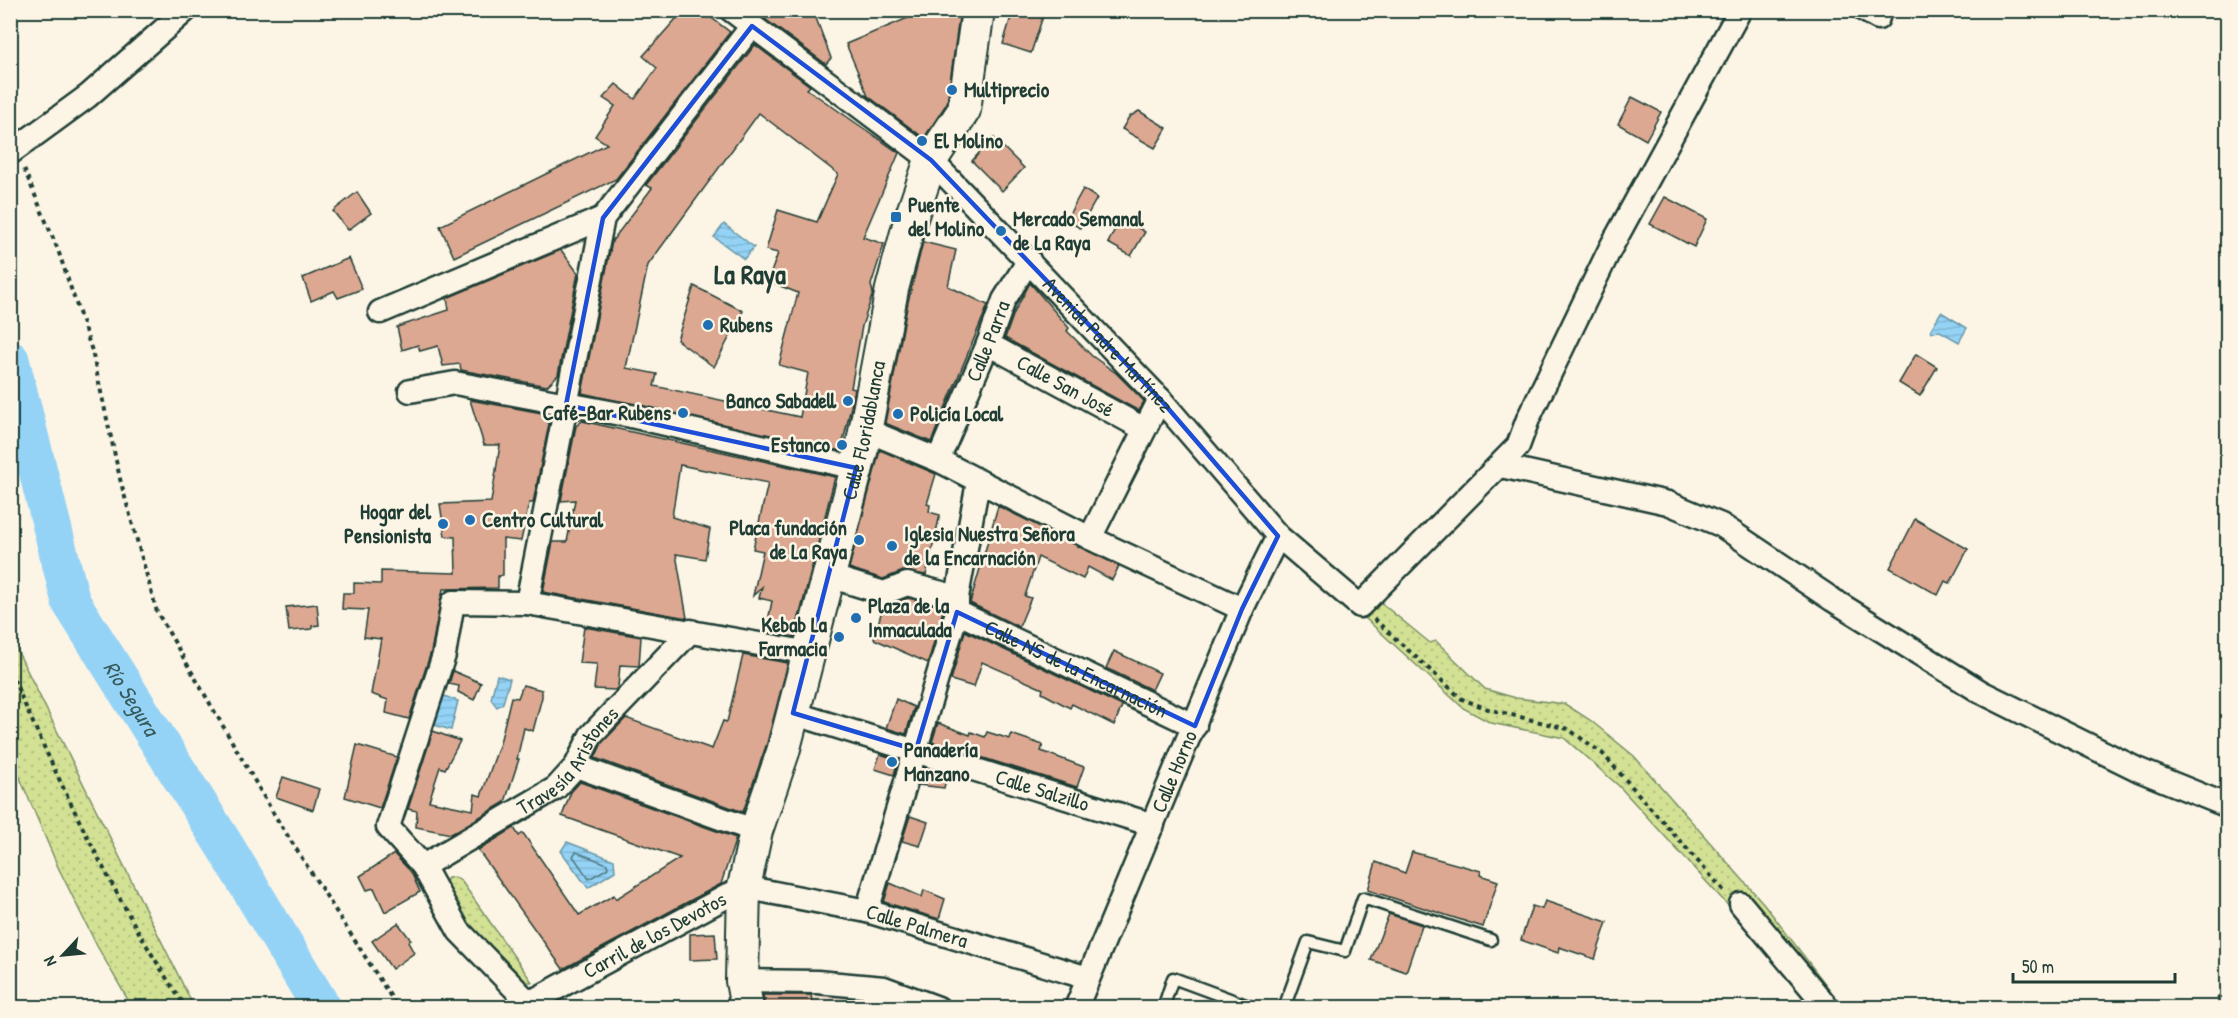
<svg xmlns="http://www.w3.org/2000/svg" width="2238" height="1018" font-family="'Patrick Hand',sans-serif">
	<style>
		.built { fill: #f3decc }
		.park { fill: url(#park-dots); stroke: #788f64; stroke-width: 1.5 }
		.water { fill: url(#water-rules); stroke: #6697a8; stroke-width: 1.5 }
		.lines { fill: none; stroke-linecap: round; stroke-linejoin: round }
		.shore { stroke: #4e7982; stroke-width: 1.5 }
		.river { stroke: #95d3f6; stroke-width: 39 }
		.building { fill: #dda892; stroke: #1f3d34; stroke-width: 1.5; fill-rule: evenodd }
		.lane-casing { stroke: #1f3d34; stroke-width: 15 }
		.street-casing { stroke: #1f3d34; stroke-width: 27 }
		.secondary-casing { stroke: #1f3d34; stroke-width: 36 }
		.path { stroke: #1f3d34; stroke-width: 4; stroke-dasharray: 4.5 4.5; stroke-linecap: butt }
		.lane { stroke: #fcf5e5; stroke-width: 10 }
		.street { stroke: #fcf5e5; stroke-width: 22 }
		.secondary { stroke: #fcf5e5; stroke-width: 32 }
		.marked { fill: none; stroke: #1d4ed8; stroke-width: 4.5; stroke-linejoin: round }
		.poi-dot { fill: #1f6fb2; stroke: #fcf5e5; stroke-width: 2 }
		.labels { text-anchor: middle; stroke-width: 5; stroke-linejoin: round; paint-order: stroke }
		.poi-label { font-size: 21px; font-weight: bold; fill: #1f3d34; stroke: #fcf5e5; text-anchor: start }
		.street-label { font-size: 21px; fill: #1f3d34; stroke: #fcf5e5 }
		.water-label { font-size: 22px; font-style: italic; fill: #375b5b; stroke: #fcf5e5 }
		.district-label { font-size: 27px; font-weight: bold; fill: #1f3d34; stroke: #fcf5e5 }
	</style>
	<defs>
		<pattern id="park-dots" width="8" height="8" patternUnits="userSpaceOnUse" patternTransform="scale(1.5)"><rect width="8" height="8" fill="#d2e194"/><path d="M2 2h.1M6 6h.1" fill="none" stroke="#b4c280" stroke-width="1.8" stroke-linecap="round"/></pattern>
		<pattern id="water-rules" width="6" height="5" patternUnits="userSpaceOnUse" patternTransform="scale(1.5)"><rect width="6" height="5" fill="#95d3f6"/><path d="M0 2.5h6" fill="none" stroke="#80b6d4"/></pattern>
	</defs>
	<rect width="100%" height="100%" fill="#fcf5e5"/>
	<filter id="ink" filterUnits="userSpaceOnUse"><feTurbulence type="fractalNoise" baseFrequency=".0167" numOctaves="2"/><feDisplacementMap in="SourceGraphic" scale="12" xChannelSelector="R" yChannelSelector="G"/><feConvolveMatrix kernelMatrix="1 2 1 2 8 2 1 2 1" color-interpolation-filters="sRGB"/></filter>
	<g filter="url(#ink)">
		<polygon class="built" points="809,984 905,999 898,1007 761,1008 758,994"/>
		<g class="park">
			<polygon points="1380,602 1430,643 1436,641 1485,689 1516,698 1565,704 1590,720 1634,756 1764,904 1843,1007 1804,1007 1808,999 1745,924 1619,786 1564,738 1491,723 1463,708 1366,619"/>
			<polygon points="10,638 11,638 194,1007 132,1007 97,946 58,867 11,757"/>
			<polygon points="455,877 462,882 532,982 518,982 495,968 441,888 448,878"/>
		</g>
		<g class="water">
			<polygon points="724,224 754,247 744,259 714,237"/>
			<polygon points="1941,312 1967,328 1959,342 1940,331 1932,332 1931,329"/>
			<polygon points="497,675 510,679 503,703 497,707 491,699"/>
			<polygon points="444,696 458,701 451,730 434,725"/>
			<polygon points="567,842 614,860 615,871 588,888 561,851"/>
		</g>
		<g class="lines">
			<polygon class="shore" points="576,852 607,864 608,868 589,879 573,856"/>
			<path class="river" id="s1" d="M10,360L71,602L226,848L322,1008"/>
		</g>
		<g class="building">
			<polygon points="684,10 701,10 730,32 616,179 454,257 440,226 607,144 595,136 615,106 603,98 616,84 635,99 657,68 643,56"/>
			<polygon points="764,10 813,10 831,58 826,64 761,16"/>
			<polygon points="923,10 960,10 947,103 924,138 868,96 846,44 908,18 911,11 921,15"/>
			<polygon points="1013,10 1045,10 1031,53 1003,44"/>
			<path d="M755,45L810,86L807,89L899,153L863,237L884,244L871,285L873,293L862,326L851,388L855,389L841,451L582,393L612,241L652,188L646,185ZM759,113L838,174L817,222L778,210L766,250L778,253L768,281L798,293L779,365L808,373L800,417L654,386L657,374L626,368L648,265Z"/>
			<polygon points="1632,97 1661,112 1646,140 1618,124"/>
			<polygon points="1139,111 1167,128 1155,148 1122,129 1129,117"/>
			<polygon points="993,137 1024,168 1002,191 972,161"/>
			<polygon points="1083,189 1097,198 1080,228 1066,220"/>
			<polygon points="357,192 371,213 348,230 333,211"/>
			<polygon points="1665,197 1707,219 1694,247 1650,224"/>
			<polygon points="1121,217 1145,232 1131,256 1108,243"/>
			<polygon points="923,242 956,250 948,286 988,305 931,442 885,423 908,302"/>
			<polygon points="561,250 578,273 558,375 547,386 461,370 460,364 443,366 438,346 420,351 418,345 402,350 397,327 449,310 447,298"/>
			<polygon points="349,258 362,289 338,298 334,291 311,301 303,278"/>
			<polygon points="1030,283 1069,328 1067,331 1092,356 1116,373 1144,401 1139,411 1005,338 1014,313"/>
			<polygon points="694,286 743,311 714,367 677,340"/>
			<polygon points="1916,354 1937,367 1920,396 1899,383"/>
			<polygon points="470,400 542,413 549,424 533,503 529,503 521,541 503,539 503,575 498,576 498,588 443,589 431,652 409,719 386,713 388,700 371,694 381,639 364,637 368,610 342,609 343,593 354,593 354,583 381,584 381,571 456,573 455,537 445,536 440,504 491,502 500,445 484,445"/>
			<polygon points="582,421 835,477 794,637 766,631 772,601 759,598 762,587 753,596 763,551 753,549 768,483 680,465 672,517 710,529 705,559 676,554 687,618 543,592 553,542 567,542 575,500 561,501 576,426"/>
			<polygon points="880,450 936,474 927,504 930,505 929,512 940,515 926,575 903,571 883,579 849,568"/>
			<polygon points="998,506 1119,566 1112,580 1088,567 1083,579 1038,557 1025,596 1031,598 1019,627 970,603"/>
			<polygon points="1915,519 1968,549 1950,583 1945,581 1938,595 1890,568"/>
			<polygon points="908,598 944,607 928,663 874,639 883,606"/>
			<polygon points="317,604 319,625 312,626 312,629 289,631 286,607"/>
			<polygon points="584,627 641,637 639,666 620,665 618,687 615,690 594,689 597,664 579,663"/>
			<polygon points="965,631 1122,706 1114,725 1072,704 1070,708 1042,693 1043,689 982,662 974,687 951,680"/>
			<polygon points="1114,651 1160,673 1152,690 1106,668"/>
			<polygon points="743,655 788,663 767,743 743,812 595,758 602,743 626,718 712,749 723,721 727,722"/>
			<polygon points="453,671 481,683 474,700 458,692 459,686 449,684"/>
			<polygon points="523,685 542,690 542,697 533,731 524,728 517,759 519,759 505,802 451,834 416,827 417,811 408,809 433,731 460,741 445,769 440,767 429,801 473,810 475,794 481,796 500,743 511,697 518,698"/>
			<polygon points="896,699 914,707 906,734 886,728"/>
			<polygon points="938,723 970,735 971,732 985,737 987,732 1010,739 1011,734 1043,745 1041,751 1084,767 1077,787 932,742"/>
			<polygon points="357,745 397,757 380,808 345,797"/>
			<polygon points="880,754 898,760 894,775 875,769"/>
			<polygon points="924,768 947,775 944,788 919,785"/>
			<polygon points="283,777 319,789 313,810 276,797"/>
			<polygon points="580,782 736,838 721,884 563,969 478,850 514,828 519,836 523,833 579,915 614,895 616,899 680,858 562,816 571,792"/>
			<polygon points="910,816 928,822 920,846 902,841"/>
			<polygon points="1412,852 1481,871 1480,875 1498,881 1483,927 1368,890 1376,862 1405,873"/>
			<polygon points="394,854 411,872 420,892 385,912 374,888 367,890 360,876"/>
			<polygon points="890,883 922,897 924,890 945,899 939,919 884,902"/>
			<polygon points="1545,901 1607,922 1595,959 1559,947 1558,953 1521,940 1532,906 1542,909"/>
			<polygon points="1389,914 1422,925 1406,972 1371,960"/>
			<polygon points="398,923 411,940 408,942 414,953 392,969 372,941"/>
			<polygon points="715,933 717,959 690,960 690,934"/>
			<polygon points="763,995 811,995 813,1008 765,1008"/>
		</g>
		<g class="lines">
			<defs>
				<g id="lane">
					<polyline points="1163,1008 1173,978 1254,1008"/>
					<polyline points="1284,1008 1308,942 1345,951 1363,898 1491,940"/>
				</g>
				<g id="street">
					<path id="s2" d="M731,10L931,160L1160,399L1278,536L1360,606L1518,446L1528,419L1610,249L1740,10"/>
					<polyline points="1864,10 1878,18"/>
					<polyline points="10,153 88,96 186,10"/>
					<polyline points="380,312 603,218"/>
					<path id="s3" d="M988,344L1144,429"/>
					<polyline points="410,391 455,383 631,416 856,468"/>
					<polyline points="866,430 938,460 1090,538 1242,609"/>
					<path id="s4" d="M938,460L988,344L1004,300L1029,260"/>
					<polyline points="1501,466 1668,503 1721,525 1833,600 1981,692 2139,770 2228,806"/>
					<polyline points="1090,538 1160,399"/>
					<polyline points="829,576 884,593 907,584 957,597"/>
					<polyline points="527,603 603,218 752,26"/>
					<path id="s5" d="M957,612L1195,726"/>
					<path id="s6" d="M810,653L527,603L453,602L444,655L388,827L423,866L459,931L529,1003L744,887L867,911L1088,978"/>
					<path id="s7" d="M793,713L1153,825"/>
					<polyline points="576,766 756,831"/>
					<path id="s8" d="M423,866L556,788L576,766L591,735L691,631"/>
					<polyline points="1741,904 1828,1008"/>
					<polyline points="867,911 957,612 957,597 978,482"/>
					<polyline points="742,981 817,982 884,988 938,1008"/>
					<path id="s9" d="M1076,1008L1242,609L1278,536"/>
				</g>
				<g id="secondary">
					<path id="s10" d="M747,1008L742,981L744,887L756,831L783,752L862,448L892,289L910,221L931,160L964,110L978,10"/>
				</g>
			</defs>
			<use href="#lane" class="lane-casing"/>
			<use href="#street" class="street-casing"/>
			<use href="#secondary" class="secondary-casing"/>
			<g class="path">
				<polyline points="24,169 58,250 92,351 121,483 157,612 275,816 398,1008"/>
				<polyline points="1374,619 1462,699 1488,709 1568,729 1602,753 1726,893"/>
				<path d="M10,671C59,783 118,907 186,1008"/>
				<polyline points="2214,1008 2228,980"/>
			</g>
			<use href="#lane" class="lane"/>
			<use href="#street" class="street"/>
			<use href="#secondary" class="secondary"/>
		</g>
	</g>
	<path class="marked" d="M752,26L931,160L1160,399L1278,536L1242,609L1195,726L957,612L916,750L793,713L856,468L566,405L603,218Z"/>
	<g class="poi-dot">
		<circle cx="952" cy="90" r="6"/>
		<circle cx="922" cy="141" r="6"/>
		<rect x="890" y="211" width="12" height="12" rx="3"/>
		<circle cx="1001" cy="231" r="6"/>
		<circle cx="708" cy="325" r="6"/>
		<circle cx="848" cy="401" r="6"/>
		<circle cx="683" cy="413" r="6"/>
		<circle cx="898" cy="414" r="6"/>
		<circle cx="842" cy="445" r="6"/>
		<circle cx="470" cy="520" r="6"/>
		<circle cx="443" cy="524" r="6"/>
		<circle cx="859" cy="540" r="6"/>
		<circle cx="892" cy="546" r="6"/>
		<circle cx="856" cy="618" r="6"/>
		<circle cx="839" cy="637" r="6"/>
		<circle cx="892" cy="762" r="6"/>
	</g>
	<g class="labels">
		<g class="poi-label">
			<text x="964" y="97">Multiprecio</text>
			<text x="934" y="148">El Molino</text>
			<text x="908" y="212">Puente<tspan x="908" dy="24">del Molino</tspan></text>
			<text x="1013" y="226">Mercado Semanal<tspan x="1013" dy="24">de La Raya</tspan></text>
			<text x="720" y="332">Rubens</text>
			<text x="836" y="408" text-anchor="end">Banco Sabadell</text>
			<text x="671" y="420" text-anchor="end">Café-Bar Rubens</text>
			<text x="910" y="421">Policía Local</text>
			<text x="830" y="452" text-anchor="end">Estanco</text>
			<text x="431" y="519" text-anchor="end">Hogar del<tspan x="431" dy="24">Pensionista</tspan></text>
			<text x="482" y="527">Centro Cultural</text>
			<text x="847" y="535" text-anchor="end">Placa fundación<tspan x="847" dy="24">de La Raya</tspan></text>
			<text x="904" y="541">Iglesia Nuestra Señora<tspan x="904" dy="24">de la Encarnación</tspan></text>
			<text x="868" y="613">Plaza de la<tspan x="868" dy="24">Inmaculada</tspan></text>
			<text x="827" y="632" text-anchor="end">Kebab La<tspan x="827" dy="24">Farmacia</tspan></text>
			<text x="904" y="757">Panadería<tspan x="904" dy="24">Manzano</tspan></text>
		</g>
		<g class="street-label">
			<text dy="7" stroke="none"><textPath href="#s4" startOffset="129">Calle Parra</textPath></text>
			<text dy="7" stroke="none"><textPath href="#s2" startOffset="506">Avenida Padre Martínez</textPath></text>
			<text dy="7" stroke="none"><textPath href="#s3" startOffset="88">Calle San José</textPath></text>
			<text dy="7" stroke="none"><textPath href="#s10" startOffset="594">Calle Floridablanca</textPath></text>
			<text dy="7" stroke="none"><textPath href="#s5" startOffset="132">Calle NS de la Encarnación</textPath></text>
			<text dy="7" stroke="none"><textPath href="#s8" startOffset="182">Travesía Aristones</textPath></text>
			<text dy="7" stroke="none"><textPath href="#s9" startOffset="256">Calle Horno</textPath></text>
			<text dy="7" stroke="none"><textPath href="#s7" startOffset="261">Calle Salzillo</textPath></text>
			<text dy="7" stroke="none"><textPath href="#s6" startOffset="1245">Calle Palmera</textPath></text>
			<text dy="7" stroke="none"><textPath href="#s6" startOffset="966">Carril de los Devotos</textPath></text>
		</g>
		<g class="water-label">
			<text dy="8" stroke="none"><textPath href="#s1" startOffset="363">Río Segura</textPath></text>
		</g>
		<g class="district-label">
			<text x="750" y="284">La Raya</text>
		</g>
	</g>
	<rect width="2238" height="1018" fill="none" stroke="#fcf5e5" stroke-width="36"/>
	<rect x="18" y="18" width="2202" height="982" fill="none" stroke="#1f3d34" stroke-width="2" filter="url(#ink)"/>
	<g transform="translate(63 955) rotate(244)" stroke="#fcf5e5" stroke-width="4.5" paint-order="stroke">
	<path d="M0-4.5L10 22L0 15L-10 22Z" fill="#1f3d34"/>
	<text y="-9" font-size="16" font-weight="bold" text-anchor="middle" fill="#1f3d34">N</text>
	</g>
	<path d="M2013 973v9h162v-9" fill="none" stroke="#1f3d34" stroke-width="3"/>
	<text x="2022" y="973" font-size="18" fill="#1f3d34" stroke="#fcf5e5" stroke-width="4.5" paint-order="stroke">50 m</text>
</svg>
